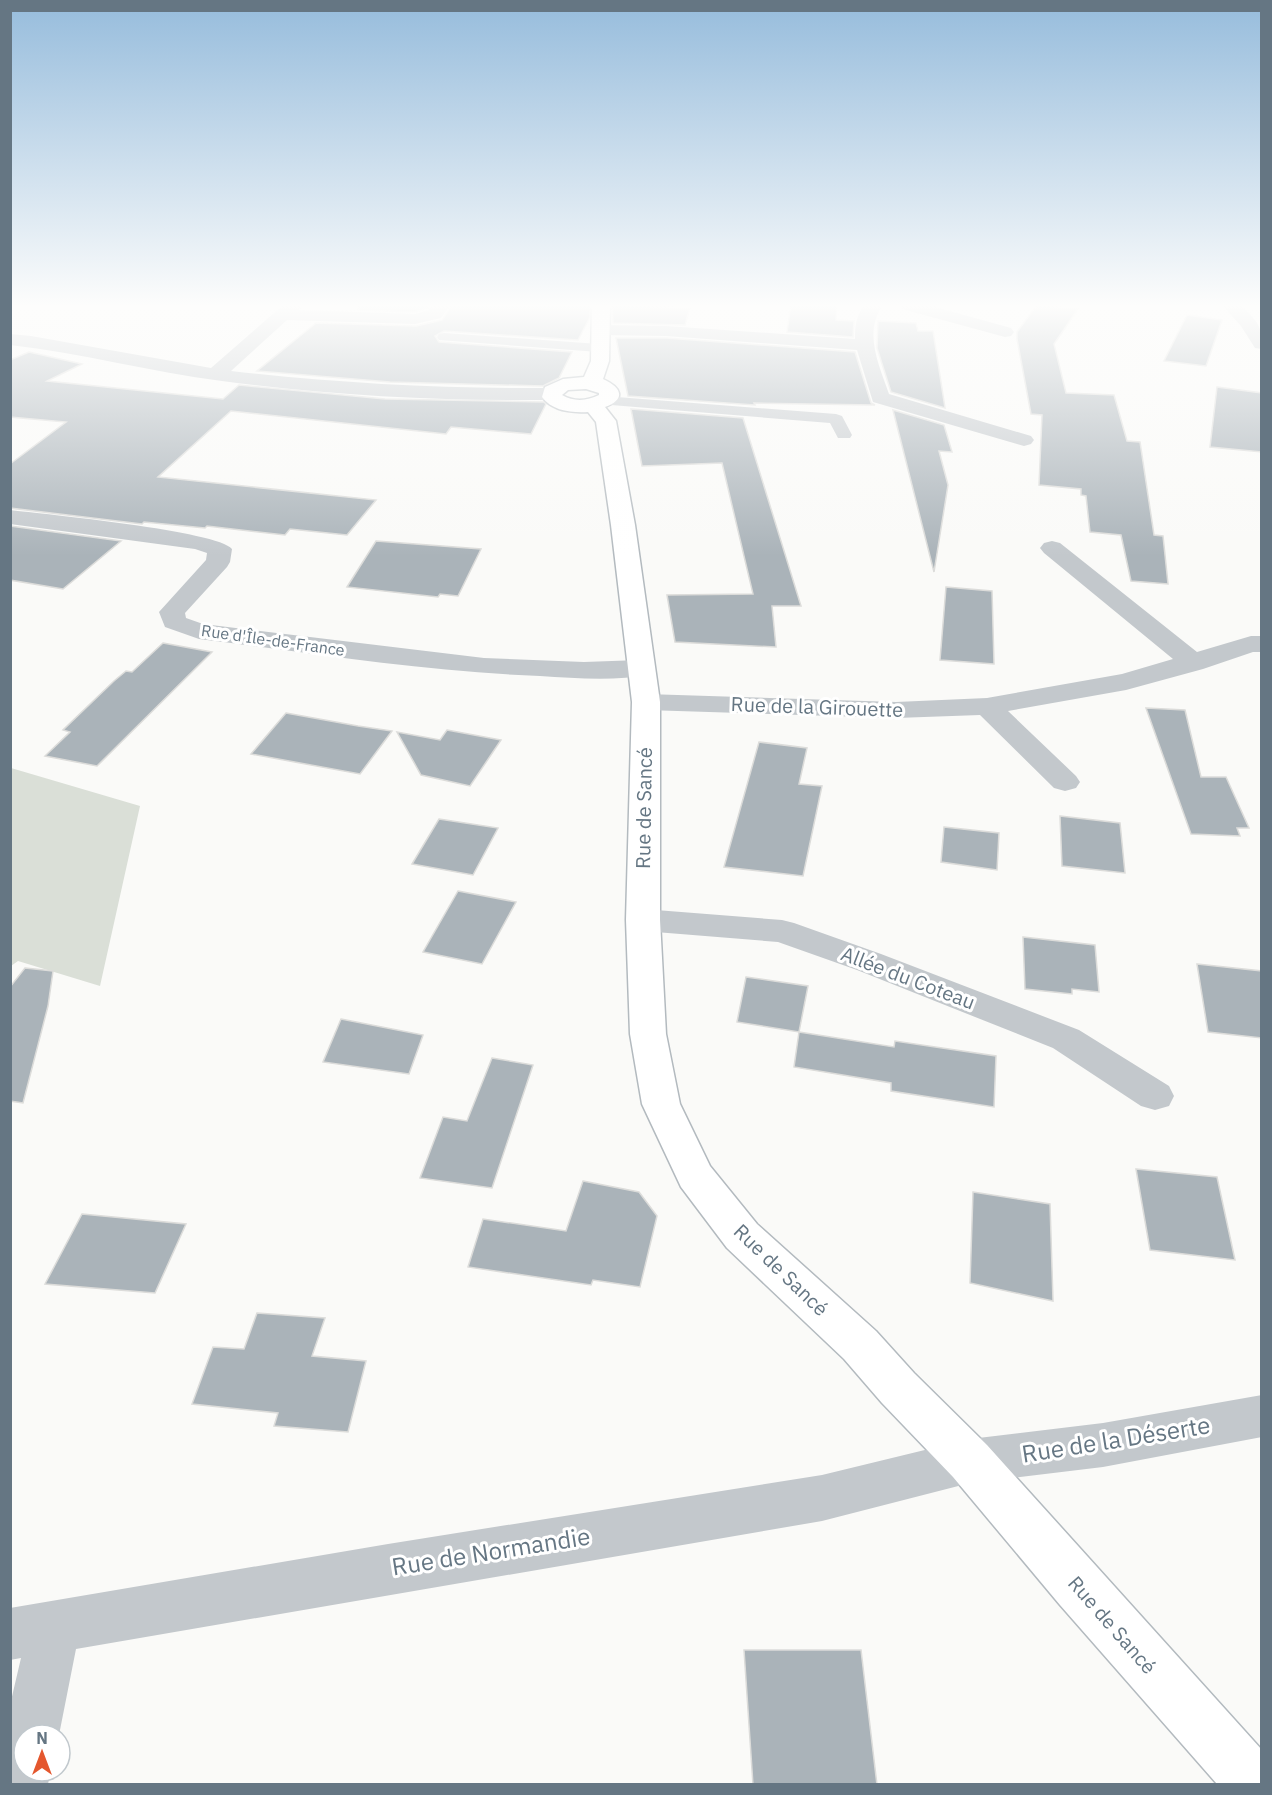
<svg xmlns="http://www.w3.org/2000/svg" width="1272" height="1795" font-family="'IBM Plex Sans',sans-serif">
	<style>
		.green { fill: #dadfd7 }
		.building { fill: #aab3b9; stroke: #dcdcda; stroke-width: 1.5 }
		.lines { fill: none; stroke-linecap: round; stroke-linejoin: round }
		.secondary-casing { stroke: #b3babf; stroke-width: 3 }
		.lane { fill: #c3c8cc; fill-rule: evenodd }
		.street { fill: #c3c8cc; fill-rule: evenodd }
		.secondary { fill: #fff; fill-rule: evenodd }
		.labels { text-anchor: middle; stroke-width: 6; stroke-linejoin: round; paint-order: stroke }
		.far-street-label { font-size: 16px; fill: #657683; stroke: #fff }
		.street-label { font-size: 20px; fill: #657683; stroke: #fff }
		.near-street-label { font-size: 24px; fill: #657683; stroke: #fff }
	</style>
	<rect width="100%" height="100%" fill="#fafaf8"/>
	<polygon class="green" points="11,768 140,806 100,986 18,961 11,966"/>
	<g class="building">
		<polygon points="358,305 429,305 428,308 415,312 358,310"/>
		<polygon points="452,305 590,305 590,317 578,340 444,331 435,336 439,342 572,352 559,378 543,386 390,382 257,371 316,323 416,326 442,320"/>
		<polygon points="612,305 617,305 690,308 685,325 613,323"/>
		<polygon points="791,305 837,305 836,320 854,321 853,337 787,332"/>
		<polygon points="1037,305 1078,309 1054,344 1066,393 1114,395 1127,441 1140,442 1154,535 1163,536 1168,584 1131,581 1121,535 1090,532 1086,496 1081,495 1081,489 1039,485 1042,415 1031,414 1017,339 1017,332"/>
		<polygon points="1187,315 1222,320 1206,366 1164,361"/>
		<polygon points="878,321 916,323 918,331 933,331 945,408 891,392 877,348"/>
		<polygon points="616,338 666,338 855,352 871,403 875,405 754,403 755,405 628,396"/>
		<polygon points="29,352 82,364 47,381 223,399 239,385 385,399 544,402 546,404 531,434 451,427 446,434 231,411 158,477 376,500 347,535 290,529 285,535 207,526 205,528 144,522 142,524 10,508 10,464 66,422 10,417 10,360"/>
		<polygon points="1217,387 1262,393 1262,452 1210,447"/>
		<polygon points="631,409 743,418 801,606 772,606 776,647 675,642 667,595 753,594 722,463 642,466"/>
		<polygon points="893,410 944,425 952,452 939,451 948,485 934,572"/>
		<polygon points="10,526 121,541 63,589 10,580"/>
		<polygon points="376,541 481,549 458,596 440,594 438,597 347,587"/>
		<polygon points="946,587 992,591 994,664 940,660"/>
		<polygon points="163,643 212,652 97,766 45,756 70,732 63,730 114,681 126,671 132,672"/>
		<polygon points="1146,708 1185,710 1201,777 1226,777 1249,828 1237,828 1240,836 1191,834"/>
		<polygon points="286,713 358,726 392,731 360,774 251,754"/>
		<polygon points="447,730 501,740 470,786 421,775 397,732 440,740"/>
		<polygon points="759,742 807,748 799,784 822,786 803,876 724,867"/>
		<polygon points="1060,816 1120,823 1125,873 1062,866"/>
		<polygon points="439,819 498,828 473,875 412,864"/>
		<polygon points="944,827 999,833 997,870 941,862"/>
		<polygon points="458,891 516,902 482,964 423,952"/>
		<polygon points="1023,937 1095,945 1099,992 1072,989 1072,994 1025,989"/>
		<polygon points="1197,964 1262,971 1262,1038 1208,1032"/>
		<polygon points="25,968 53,971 48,1006 23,1103 10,1101 10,987"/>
		<polygon points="746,977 808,986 799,1032 737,1022"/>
		<polygon points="341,1019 423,1035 409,1074 323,1062"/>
		<polygon points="799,1032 894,1047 895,1041 996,1056 994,1107 891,1091 891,1083 794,1067"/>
		<polygon points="492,1058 533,1065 492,1188 420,1178 443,1117 467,1121"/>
		<polygon points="1136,1169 1217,1177 1235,1260 1150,1250"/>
		<polygon points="583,1181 639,1192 657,1216 640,1287 593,1280 591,1285 468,1267 483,1219 566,1231"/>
		<polygon points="973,1192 1050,1204 1053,1301 970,1283"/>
		<polygon points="82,1214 186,1224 155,1293 45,1284"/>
		<polygon points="257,1313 325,1318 312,1356 366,1361 348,1432 274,1426 278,1413 192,1404 213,1347 244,1349"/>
		<polygon points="744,1650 861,1650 877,1785 753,1785"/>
	</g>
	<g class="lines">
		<defs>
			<path id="secondary" d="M592,305H610L609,361L603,379C621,387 627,399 605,407L616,421L635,525L660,702V920L666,1034L680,1104L710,1166L757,1224L876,1331L914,1373L987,1445L1262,1750V1784H1217L1060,1605L953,1477L882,1403L844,1359L727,1248L681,1187L642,1104L630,1034L626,920L632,702L611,525L596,422L588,412C572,413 552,411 542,397L545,387L563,379L584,377L591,361ZM586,389L599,393V395C587,401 574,402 562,395L568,390Z"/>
		</defs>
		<use href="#secondary" class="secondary-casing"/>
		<g class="lane">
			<polygon points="444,333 599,344 606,348 599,352 439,340 437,337 439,334"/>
			<polygon points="604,396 836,414 842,416 852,435 850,438 838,438 830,423 599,404 596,401"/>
		</g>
		<g class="street">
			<path d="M283,305H303L299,310L415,314L429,310L432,305H450L441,318L415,324L287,320L231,371C337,383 443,389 550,388L557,390L560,394L557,398L550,400C440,401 331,396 222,381C151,372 82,353 10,345V334L31,336L211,368Z"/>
			<path d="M865,305H883C863,332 879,365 889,394L1031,436L1034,440L1031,444L1024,446L1017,444L873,402L857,350L666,336L600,335L594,334L591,330L594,326L600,325L666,326L855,339C855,326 856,315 865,305Z"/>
			<polygon points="899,305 928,305 1011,328 1014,332 1011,336 1005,337 902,309"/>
			<path d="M1222,305H1241C1258,323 1262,324 1262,349L1255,348L1241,326Z"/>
			<path d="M10,510C43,514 219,531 232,549L230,562L227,567L185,613L186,618L203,624L484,658L584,662L640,660L650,662L653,668L650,674C615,682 575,678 540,676C426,672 312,653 199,639L165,627L159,612L206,560L207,553L195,549L10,524Z"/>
			<polygon points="1052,541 1060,543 1197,652 1251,636 1262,636 1262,652 1253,652 1203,669 1126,690 1008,711 1076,776 1080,782 1076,788 1065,791 1054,788 980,715 896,718 646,710 636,708 632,702 636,696 646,694 896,702 987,698 1122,674 1173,659 1044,553 1040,548 1044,543"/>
			<polygon points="643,909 782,920 794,923 881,954 1079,1030 1169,1086 1174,1096 1169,1106 1155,1110 1141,1106 1053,1048 857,970 778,942 643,931 631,928 626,920 631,912"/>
			<polygon points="1262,1395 1262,1437 1103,1467 970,1483 822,1521 76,1649 59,1735 24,1735 24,1771 51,1771 48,1784 10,1784 10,1705 21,1658 10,1660 10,1608 388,1544 822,1475 970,1439 1103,1423"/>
		</g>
		<use href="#secondary" class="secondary"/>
	</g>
	<linearGradient id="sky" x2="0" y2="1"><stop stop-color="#96bcdc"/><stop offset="0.55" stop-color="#fdfdfc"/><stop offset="1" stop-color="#fdfdfc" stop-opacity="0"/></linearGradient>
	<rect width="1272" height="556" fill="url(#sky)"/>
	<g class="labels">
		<g class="far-street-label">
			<text transform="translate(273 640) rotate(8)" y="6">Rue d'Île-de-France</text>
		</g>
		<g class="street-label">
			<text transform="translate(817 707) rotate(2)" y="7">Rue de la Girouette</text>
			<text transform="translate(644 808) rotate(-89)" y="7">Rue de Sancé</text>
			<text transform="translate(908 978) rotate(21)" y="7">Allée du Coteau</text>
			<text transform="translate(781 1270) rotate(44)" y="7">Rue de Sancé</text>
			<text transform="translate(1112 1625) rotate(49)" y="7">Rue de Sancé</text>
		</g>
		<g class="near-street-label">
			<text transform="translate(1116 1440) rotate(-9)" y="8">Rue de la Déserte</text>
			<text transform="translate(491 1552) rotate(-9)" y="8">Rue de Normandie</text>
		</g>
	</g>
	<rect width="1272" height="1795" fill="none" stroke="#657683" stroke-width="24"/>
	<g transform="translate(42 1753)"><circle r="28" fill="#ffffff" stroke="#c1c8cd" stroke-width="1.5"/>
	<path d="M0-4.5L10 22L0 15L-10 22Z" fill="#e4572e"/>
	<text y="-9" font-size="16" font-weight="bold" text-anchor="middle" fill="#657683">N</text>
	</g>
</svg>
